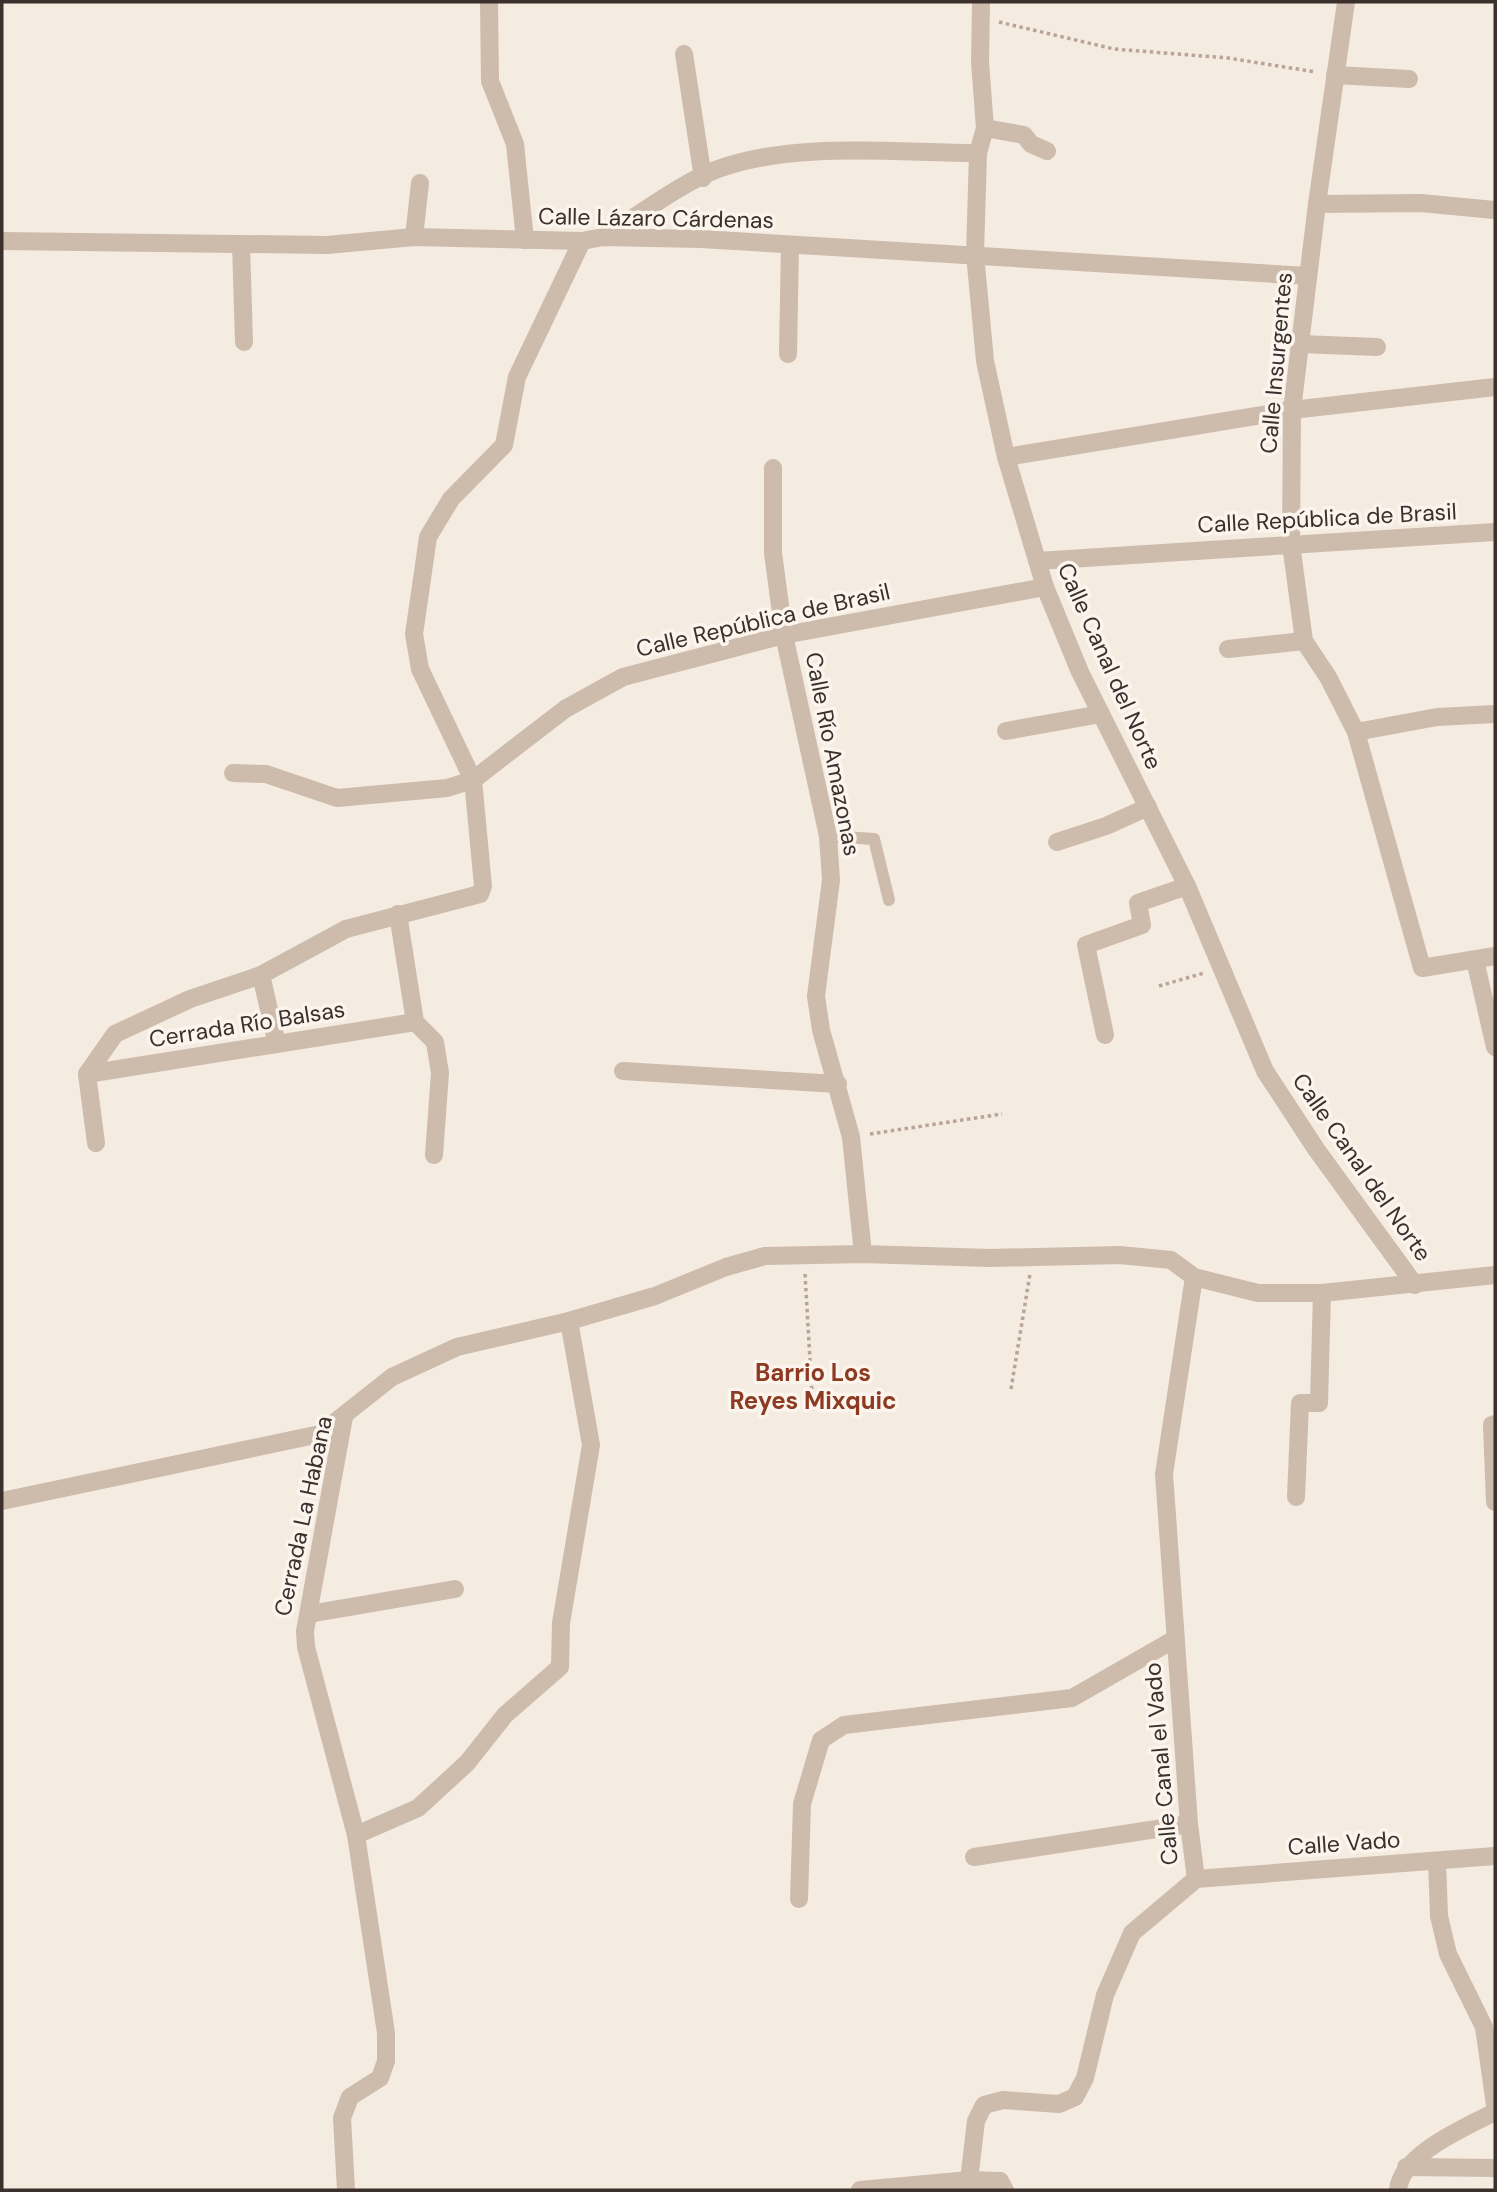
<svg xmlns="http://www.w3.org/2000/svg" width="1497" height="2192" font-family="'DM Sans',sans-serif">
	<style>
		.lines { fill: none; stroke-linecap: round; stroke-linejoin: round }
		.path { stroke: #b9a596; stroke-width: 3.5; stroke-dasharray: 3.5 3.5; stroke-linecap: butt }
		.service { stroke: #cdbbac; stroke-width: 12 }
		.minor { stroke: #cdbbac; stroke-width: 18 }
		.labels { text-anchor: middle; stroke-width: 7; stroke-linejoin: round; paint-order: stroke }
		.street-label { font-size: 23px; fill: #3b302b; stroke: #fbf5ee }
		.neighbourhood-label { font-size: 24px; font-weight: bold; fill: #8c3b22; stroke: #fbf5ee }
	</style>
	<rect width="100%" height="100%" fill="#f4ebe1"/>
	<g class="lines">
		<g class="path">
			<polyline points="999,22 1114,49 1228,58 1316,72"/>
			<polyline points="1159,986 1204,973"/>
			<polyline points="870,1134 1002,1114"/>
			<polyline points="805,1274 813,1412"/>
			<polyline points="1011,1389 1030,1274"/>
		</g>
		<polyline class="service" points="828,836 874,839 889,900"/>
		<g class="minor">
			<polyline points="489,2 490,81 515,144 525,240"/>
			<polyline points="981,2 980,62 985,128 978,153 975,254 985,361 1006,457 1045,587 1080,672 1187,886 1265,1071 1316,1149 1415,1285"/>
			<polyline points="1346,2 1317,204 1292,410 1291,544 1304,641 1328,677 1356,732 1422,968 1495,956"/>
			<polyline points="684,54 703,178"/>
			<polyline points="1335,75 1409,79"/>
			<polyline points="985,128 1024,135 1031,144 1047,151"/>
			<polyline points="1317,204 1421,203 1494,210"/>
			<polyline points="414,237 420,183"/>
			<path d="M603,237C637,217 682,182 718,169C796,141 895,153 978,153"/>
			<polyline points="2,241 327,245 414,237 582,241 603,237 701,239 1308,276"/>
			<polyline points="241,244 244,342"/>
			<polyline points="1301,344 1377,347"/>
			<polyline points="788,354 790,246"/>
			<polyline points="1006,457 1292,410 1495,387"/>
			<polyline points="773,468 773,553 784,635 828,836 831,880 816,996 821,1030 851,1137 863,1254"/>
			<polyline points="1037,561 1495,532"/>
			<polyline points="1228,649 1304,641"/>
			<polyline points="1006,731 1101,714"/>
			<polyline points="1356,732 1437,717 1495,714"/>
			<polyline points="233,773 266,774 337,798 447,788 473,780 565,709 623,677 784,635 1045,587"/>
			<polyline points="1057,842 1106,826 1148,807"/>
			<polyline points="398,914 415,1022 435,1042 440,1073 434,1155"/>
			<polyline points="1475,960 1495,1047"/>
			<polyline points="261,975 277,1044"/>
			<polyline points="1105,1035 1086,945 1142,925 1138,903 1187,886"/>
			<polyline points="623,1071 838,1084"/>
			<polyline points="87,1074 415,1022"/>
			<polyline points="96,1143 87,1074 115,1034 190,999 261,975 346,929 480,894 483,886 473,780 420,669 414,634 422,579 428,537 451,499 504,445 517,377 582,241"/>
			<polyline points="344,1417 305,1631 306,1647 356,1835 386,2033 386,2061 380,2078 350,2097 342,2118 346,2190"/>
			<polyline points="1495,1424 1492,1425 1495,1502"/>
			<polyline points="1296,1497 1300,1403 1319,1403 1322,1293"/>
			<polyline points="2,1501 320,1434 392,1377 457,1347 569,1321 655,1296 726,1267 765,1256 863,1254 990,1258 1120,1255 1171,1260 1194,1277 1258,1293 1322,1293 1495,1275"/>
			<polyline points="309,1614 455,1589"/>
			<polyline points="356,1835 418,1808 467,1763 505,1715 560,1667 561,1623 591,1445 569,1321"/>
			<polyline points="974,1857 1189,1824"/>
			<polyline points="1437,1861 1439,1916 1448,1954 1484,2027 1495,2105"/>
			<polyline points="1196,1879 1495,1856"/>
			<polyline points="799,1899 802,1804 821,1740 844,1725 1072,1698 1175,1639"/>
			<polyline points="1406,2167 1495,2168"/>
			<polyline points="969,2180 976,2121 984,2105 1003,2100 1059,2104 1075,2097 1085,2078 1105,1995 1132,1933 1196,1879 1189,1824 1164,1474 1194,1277"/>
			<polyline points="860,2190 969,2180 1000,2181 1005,2190"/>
			<path d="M1398,2190C1401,2154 1466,2127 1495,2112"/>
		</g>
	</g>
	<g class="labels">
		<g class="street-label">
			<text transform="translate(656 218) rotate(1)" y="8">Calle Lázaro Cárdenas</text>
			<text transform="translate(1276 363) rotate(-85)" y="8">Calle Insurgentes</text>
			<text transform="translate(1327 518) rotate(-3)" y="8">Calle República de Brasil</text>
			<text transform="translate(763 620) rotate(-13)" y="8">Calle República de Brasil</text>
			<text transform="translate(1110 666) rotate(66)" y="8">Calle Canal del Norte</text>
			<text transform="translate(833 754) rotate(79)" y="8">Calle Río Amazonas</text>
			<text transform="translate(247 1024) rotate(-9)" y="8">Cerrada Río Balsas</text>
			<text transform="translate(1362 1167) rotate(55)" y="8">Calle Canal del Norte</text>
			<text transform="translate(303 1516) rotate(-78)" y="8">Cerrada La Habana</text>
			<text transform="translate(1161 1764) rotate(-95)" y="8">Calle Canal el Vado</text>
			<text transform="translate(1344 1843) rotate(-4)" y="8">Calle Vado</text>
		</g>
		<g class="neighbourhood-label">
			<text x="813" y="1381">Barrio Los<tspan x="813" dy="28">Reyes Mixquic</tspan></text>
		</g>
	</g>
	<rect width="1497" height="2192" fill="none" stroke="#3b302b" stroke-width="7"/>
</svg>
